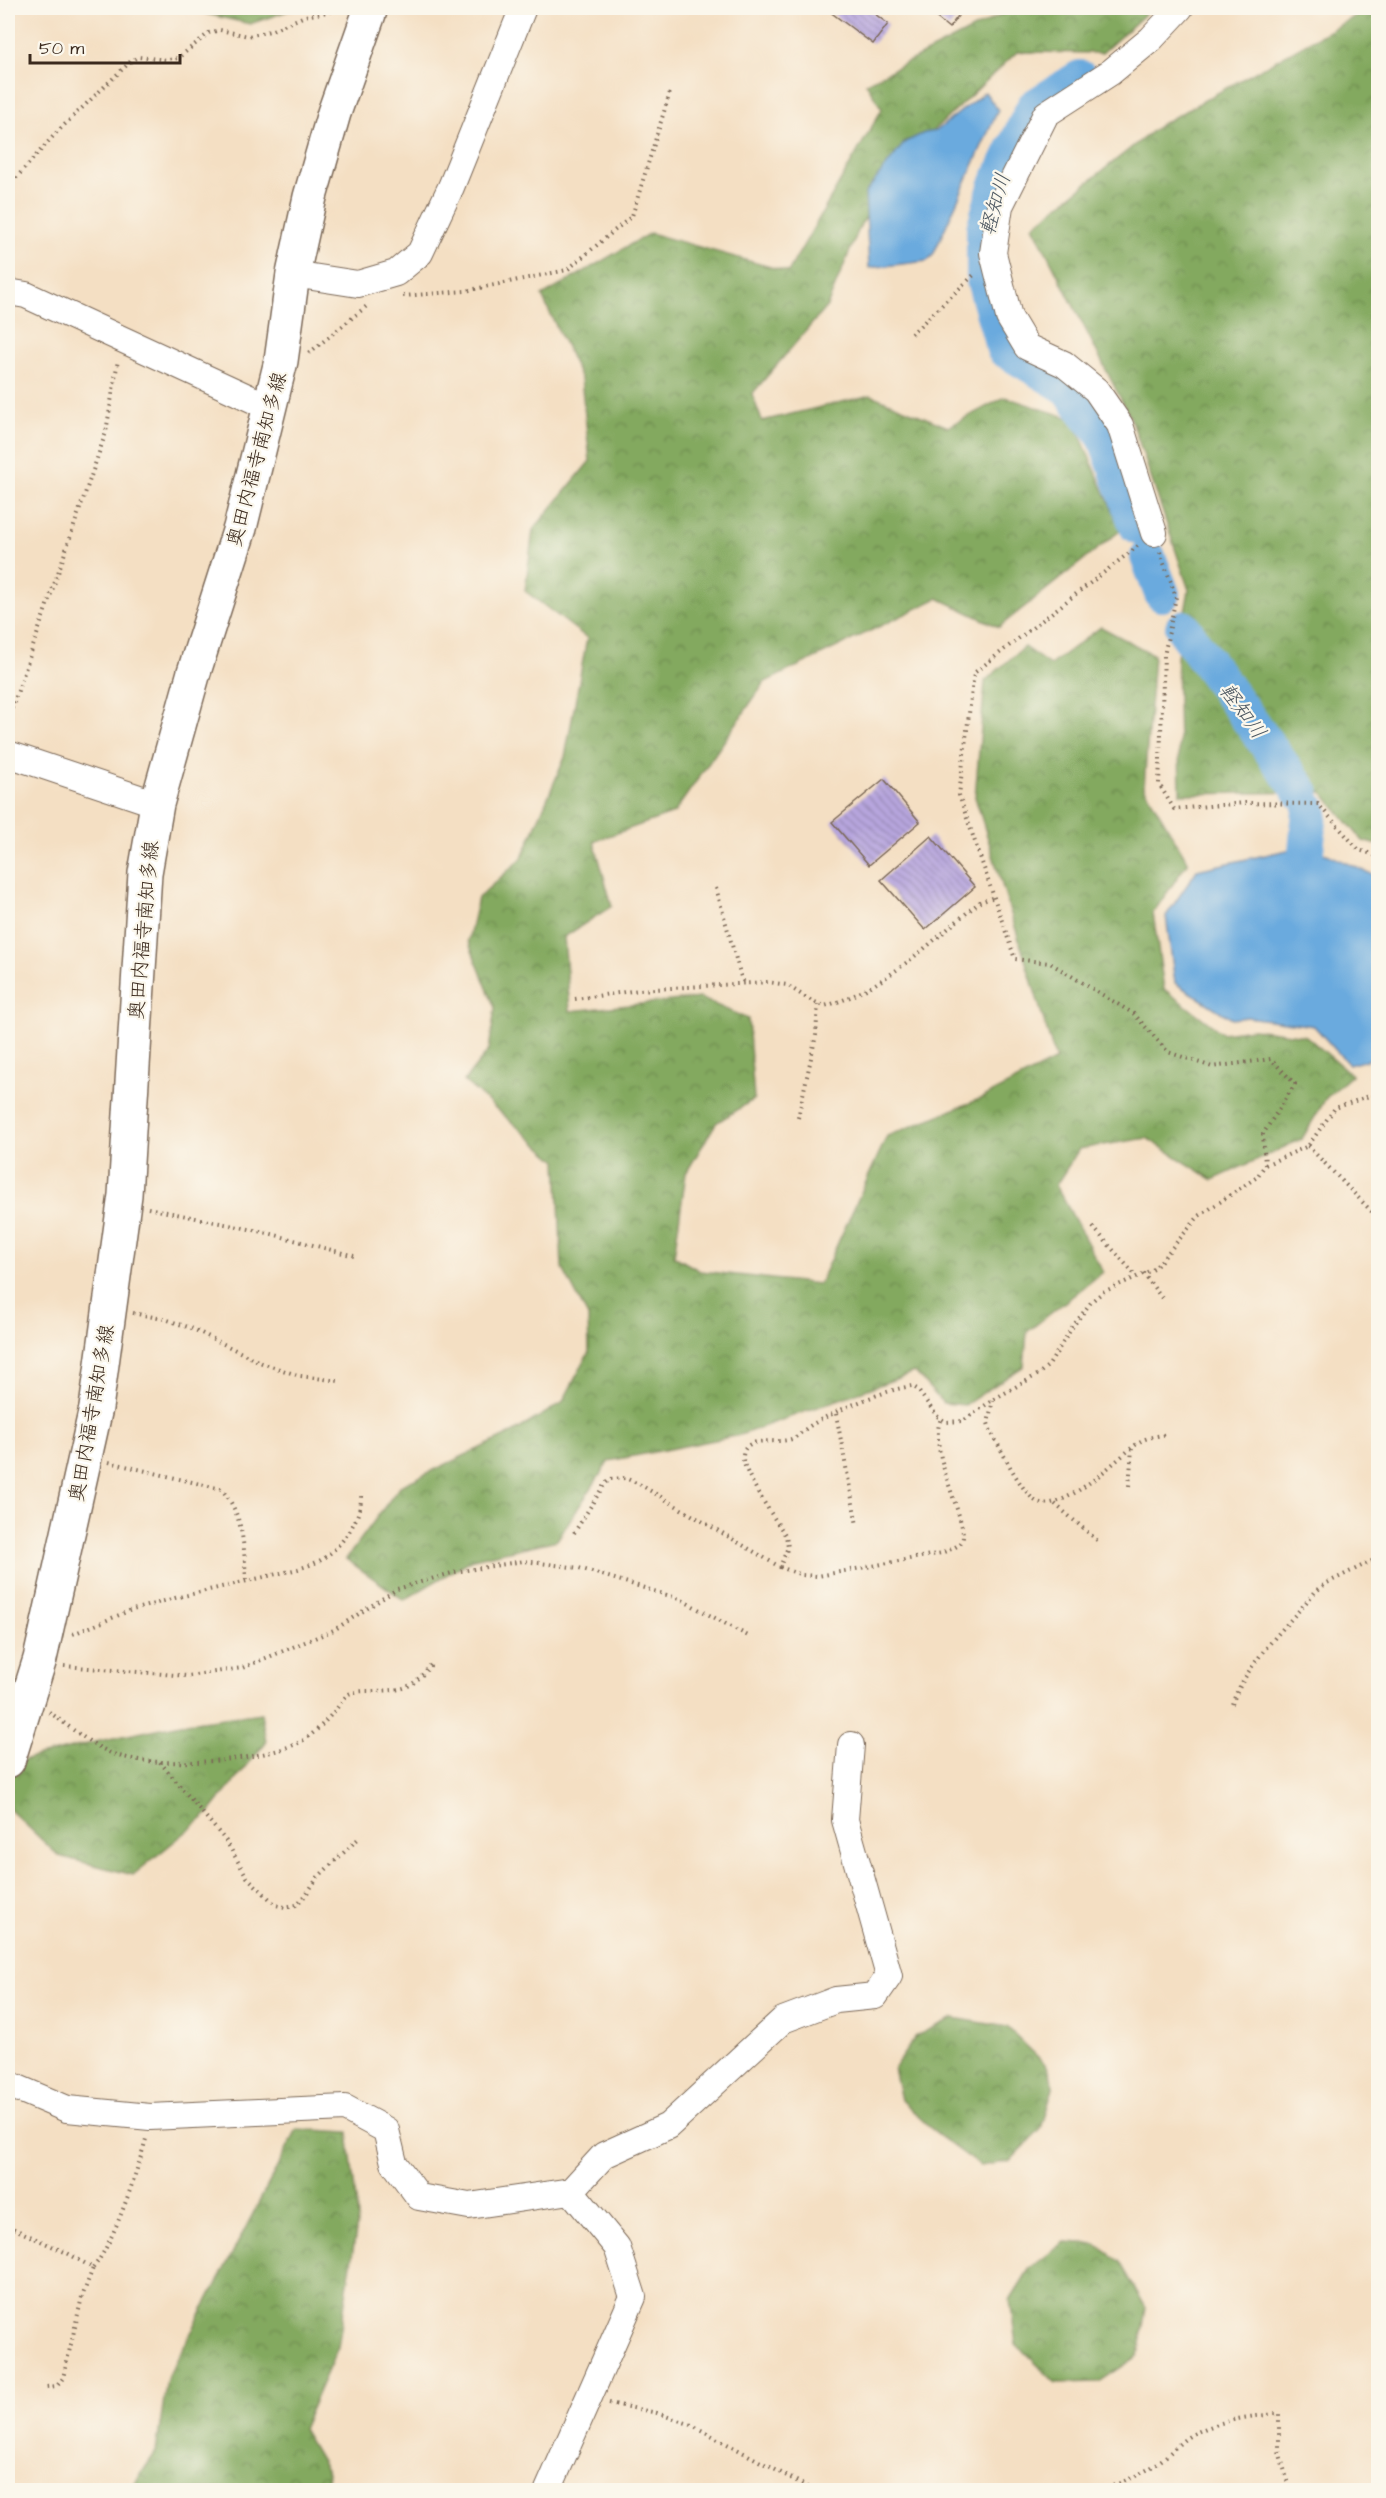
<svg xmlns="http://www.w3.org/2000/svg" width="1386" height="2498" font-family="'Architects Daughter','Klee One',sans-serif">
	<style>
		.forest { fill: url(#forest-crowns); stroke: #5f6a3e; stroke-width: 1.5 }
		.water { fill: #6baade; stroke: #536a7e; stroke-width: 1.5 }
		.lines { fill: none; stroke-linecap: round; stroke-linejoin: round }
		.river { stroke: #6baade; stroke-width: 36 }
		.building { fill: url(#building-back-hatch) }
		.minor-casing { stroke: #7c6958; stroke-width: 28 }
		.major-casing { stroke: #7c6958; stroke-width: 36 }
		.path { stroke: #7c6958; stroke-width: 4; stroke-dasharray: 1.5 4.5; stroke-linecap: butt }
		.minor { stroke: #fff; stroke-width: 26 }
		.major { stroke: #fff; stroke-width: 33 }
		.labels { text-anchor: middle; stroke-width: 4.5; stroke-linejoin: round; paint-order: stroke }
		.street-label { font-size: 20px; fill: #3b2a1e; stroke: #fbf7ec }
		.water-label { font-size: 21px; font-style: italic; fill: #4c5761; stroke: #fbf7ec }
	</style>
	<defs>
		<pattern id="forest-crowns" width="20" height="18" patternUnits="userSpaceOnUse" patternTransform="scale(1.5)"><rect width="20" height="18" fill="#83a95f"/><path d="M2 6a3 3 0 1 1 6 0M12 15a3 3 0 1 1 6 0" fill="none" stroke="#6c8a4e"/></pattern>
		<pattern id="building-back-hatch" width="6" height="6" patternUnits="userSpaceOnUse" patternTransform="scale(1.5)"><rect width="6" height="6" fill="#b7a6de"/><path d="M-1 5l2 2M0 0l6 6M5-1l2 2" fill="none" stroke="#9687b3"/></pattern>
	</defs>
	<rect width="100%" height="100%" fill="#fbf7ec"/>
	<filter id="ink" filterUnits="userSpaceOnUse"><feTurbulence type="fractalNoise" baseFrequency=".0167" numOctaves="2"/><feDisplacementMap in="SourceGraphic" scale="12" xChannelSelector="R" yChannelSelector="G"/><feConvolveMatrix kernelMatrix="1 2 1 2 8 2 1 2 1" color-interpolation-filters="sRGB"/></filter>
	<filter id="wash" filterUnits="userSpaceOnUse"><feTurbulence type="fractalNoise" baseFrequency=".008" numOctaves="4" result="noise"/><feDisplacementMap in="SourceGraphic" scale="24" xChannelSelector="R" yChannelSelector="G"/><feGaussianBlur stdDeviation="1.35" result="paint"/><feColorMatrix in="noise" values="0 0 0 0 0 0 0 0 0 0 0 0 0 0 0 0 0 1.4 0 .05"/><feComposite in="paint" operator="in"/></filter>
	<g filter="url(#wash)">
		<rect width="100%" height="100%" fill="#f4dfc3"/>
		<g class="forest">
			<polygon points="198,8 296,8 250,24 207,14"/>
			<polygon points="1014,8 1152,8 1102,53 1017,52 931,133 861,224 827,306 752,394 762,421 871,395 948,427 1005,397 1073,419 1121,530 999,627 938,598 765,682 674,813 594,841 612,906 564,937 570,1011 700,998 748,1019 754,1099 716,1123 686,1173 674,1256 700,1271 819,1284 887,1136 982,1098 1056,1060 975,797 985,681 1024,647 1050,665 1101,627 1154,655 1144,787 1188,862 1153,913 1164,989 1222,1033 1253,1029 1306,1036 1352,1075 1326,1098 1302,1139 1213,1180 1147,1138 1079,1149 1056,1185 1103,1272 1027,1332 1024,1366 965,1405 943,1403 915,1372 740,1435 609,1461 557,1540 473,1559 404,1600 346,1559 400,1486 514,1432 562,1403 589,1352 588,1317 562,1267 557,1161 464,1081 489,1050 495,1008 468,941 478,898 522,858 565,757 587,638 525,591 533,530 590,461 581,379 542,296 650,233 788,272 882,109 866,83"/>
			<polygon points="1370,8 1378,8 1378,845 1363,841 1322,792 1180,794 1177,656 1189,590 1132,421 1033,226 1160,125"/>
			<polygon points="261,1713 266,1742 208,1814 133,1875 59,1856 9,1809 8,1780 23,1760 104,1740 186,1723"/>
			<polygon points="953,2018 1007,2027 1045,2064 1054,2085 1041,2129 1010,2161 981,2166 938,2135 901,2100 894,2068 916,2036"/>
			<polygon points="297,2129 348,2132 358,2218 338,2347 302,2429 328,2473 326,2490 130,2490 156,2452 167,2379"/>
			<polygon points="1065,2242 1096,2244 1120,2262 1146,2308 1138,2356 1099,2382 1056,2383 1016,2344 1010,2300 1030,2268"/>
		</g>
		<g class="water">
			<polygon points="985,92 998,110 933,255 927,261 869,268 865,193 905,142 924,133 936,131"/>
			<polygon points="1292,849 1327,854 1378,877 1378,1057 1349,1065 1314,1026 1247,1017 1232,1019 1175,983 1166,916 1197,870"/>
		</g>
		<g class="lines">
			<g class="river">
				<polyline points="1080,78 1034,107 996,187 984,229 984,280 1004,349 1067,387 1105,437 1137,526"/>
				<polyline points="1148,557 1162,594"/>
				<polyline points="1183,628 1302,793"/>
				<polyline points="1306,851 1310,811"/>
			</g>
		</g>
		<g id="blocks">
			<g class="building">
				<polygon points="825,8 867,8 888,24 873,44"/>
				<polygon points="929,8 964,8 949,28 927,10"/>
				<polygon points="884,779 920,822 869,865 832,822"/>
				<polygon points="931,836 975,887 925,930 881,880"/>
			</g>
		</g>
	</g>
	<g filter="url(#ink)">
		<use href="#blocks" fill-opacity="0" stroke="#7c6958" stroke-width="1.5"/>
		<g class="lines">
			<defs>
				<g id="minor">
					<polyline points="293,274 358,284 396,273 420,253 451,187 523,8"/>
					<polyline points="8,292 26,295 269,407"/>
					<polyline points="1154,533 1120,425 1096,390 1064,364 1027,347 1009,317 993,253 1000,206 1046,114 1111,72 1151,39 1180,8"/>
					<polyline points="8,754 157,804"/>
					<polyline points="8,2084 67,2109 150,2117 345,2108 386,2130 394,2163 419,2197 469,2206 571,2191 604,2155 668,2126 783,2020 836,2000 875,1996 889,1976 845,1820 851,1745"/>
					<polyline points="548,2490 633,2297 617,2247 571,2191"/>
				</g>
				<polyline id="major" points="8,1761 40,1659 96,1408 125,1195 145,873 157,804 194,672 240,528 281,361 293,274 310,197 334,113 371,8"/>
			</defs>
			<use href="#minor" class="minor-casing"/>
			<use href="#major" class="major-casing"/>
			<g class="path">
				<polyline points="8,187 57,132 131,61 138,57 169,60 178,58 209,33 220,30 248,36 270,31 305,16 344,9"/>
				<polyline points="403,296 465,291 567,270 632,216 671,89"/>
				<polyline points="911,334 976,273"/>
				<polyline points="309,353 368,305"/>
				<polyline points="1138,546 974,673 959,795 1015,959 1050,963 1134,1014 1168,1052 1212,1067 1271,1059 1295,1084 1263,1134 1265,1165"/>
				<polyline points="1160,552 1176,597 1164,656 1159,784 1174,809 1245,803 1318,804 1359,850 1378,856"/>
				<polyline points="8,720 106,432 118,360"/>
				<polyline points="716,888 741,977 745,984"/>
				<path d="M575,999L639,990L768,982L787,985L808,999L824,1006C884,991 932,940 980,902L994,897"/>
				<polyline points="798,1118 816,1035 818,1003"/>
				<polyline points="1308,1146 1378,1218"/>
				<polyline points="148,1208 268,1233 354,1256"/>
				<polyline points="1093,1227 1136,1276"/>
				<polyline points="1143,1273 1164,1301"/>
				<polyline points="133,1313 168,1320 191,1328 262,1363 300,1376 339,1381"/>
				<path d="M993,1400L988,1423L991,1432C1003,1452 1017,1484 1033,1499C1059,1521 1119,1455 1141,1441C1148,1437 1159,1436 1167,1434"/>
				<polyline points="836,1414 857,1525"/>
				<path d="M109,1462L221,1489C244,1514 244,1548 246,1580"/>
				<polyline points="1129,1486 1132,1449"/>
				<polyline points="1055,1504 1098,1541"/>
				<path d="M574,1533L604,1485L610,1479L625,1478L639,1484L780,1567L788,1547L786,1536C776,1521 741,1470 743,1456C745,1433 778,1446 794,1438C800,1434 806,1428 813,1424C837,1410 884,1390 912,1386L917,1389L937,1416L946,1422L963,1421L994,1399L1037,1375L1049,1365L1073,1326L1092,1301L1103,1292L1154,1269L1199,1216L1257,1177L1265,1165L1308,1146L1335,1108L1378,1093"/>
				<path d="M780,1567L802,1575L818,1576L942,1553C948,1550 959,1547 962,1541C970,1524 926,1449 941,1419"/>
				<path d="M73,1634L129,1611L175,1598L298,1569C304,1567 311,1565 317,1562C338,1552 362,1520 361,1496"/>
				<polyline points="64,1666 188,1676 242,1668 334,1630 397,1589 455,1572 524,1561 579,1568 680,1599 750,1637"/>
				<path d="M1232,1704C1248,1661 1286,1627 1315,1592L1327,1583L1378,1558"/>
				<path d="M49,1712C69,1726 88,1743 111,1753C151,1770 255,1762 296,1744C311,1738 326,1721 337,1708C340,1704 344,1697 349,1694C355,1691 364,1691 371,1691C406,1690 411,1690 433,1662"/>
				<polyline points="160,1762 226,1841 247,1877 276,1905 285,1907 296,1905 305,1896 318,1877 359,1838"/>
				<polyline points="8,2226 67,2253 93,2268 82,2297 63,2378 57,2386 46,2387"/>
				<path d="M93,2268C115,2241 136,2174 146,2139"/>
				<polyline points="609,2403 657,2413 692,2425 813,2490"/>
				<path d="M1102,2490C1123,2482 1146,2473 1164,2458C1174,2450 1181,2440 1193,2434C1221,2420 1249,2416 1279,2414V2451L1290,2490"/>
			</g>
			<use href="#minor" class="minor"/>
			<use href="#major" class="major"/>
		</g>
	</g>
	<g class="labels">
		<g class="street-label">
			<text transform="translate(256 459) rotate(-75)" y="7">奥田内福寺南知多線</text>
			<text transform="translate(143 930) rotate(-85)" y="7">奥田内福寺南知多線</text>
			<text transform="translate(91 1413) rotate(-80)" y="7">奥田内福寺南知多線</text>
		</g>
		<g class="water-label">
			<text transform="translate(995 204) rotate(-74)" y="7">軽知川</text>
			<text transform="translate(1243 711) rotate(54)" y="7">軽知川</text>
		</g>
	</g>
	<rect width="1386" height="2498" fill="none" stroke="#fbf7ec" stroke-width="30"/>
	<path d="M30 54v9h150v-9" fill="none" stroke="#3b2a1e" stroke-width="3"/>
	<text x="39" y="54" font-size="18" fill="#3b2a1e" stroke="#fbf7ec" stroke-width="4.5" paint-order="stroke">50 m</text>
</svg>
